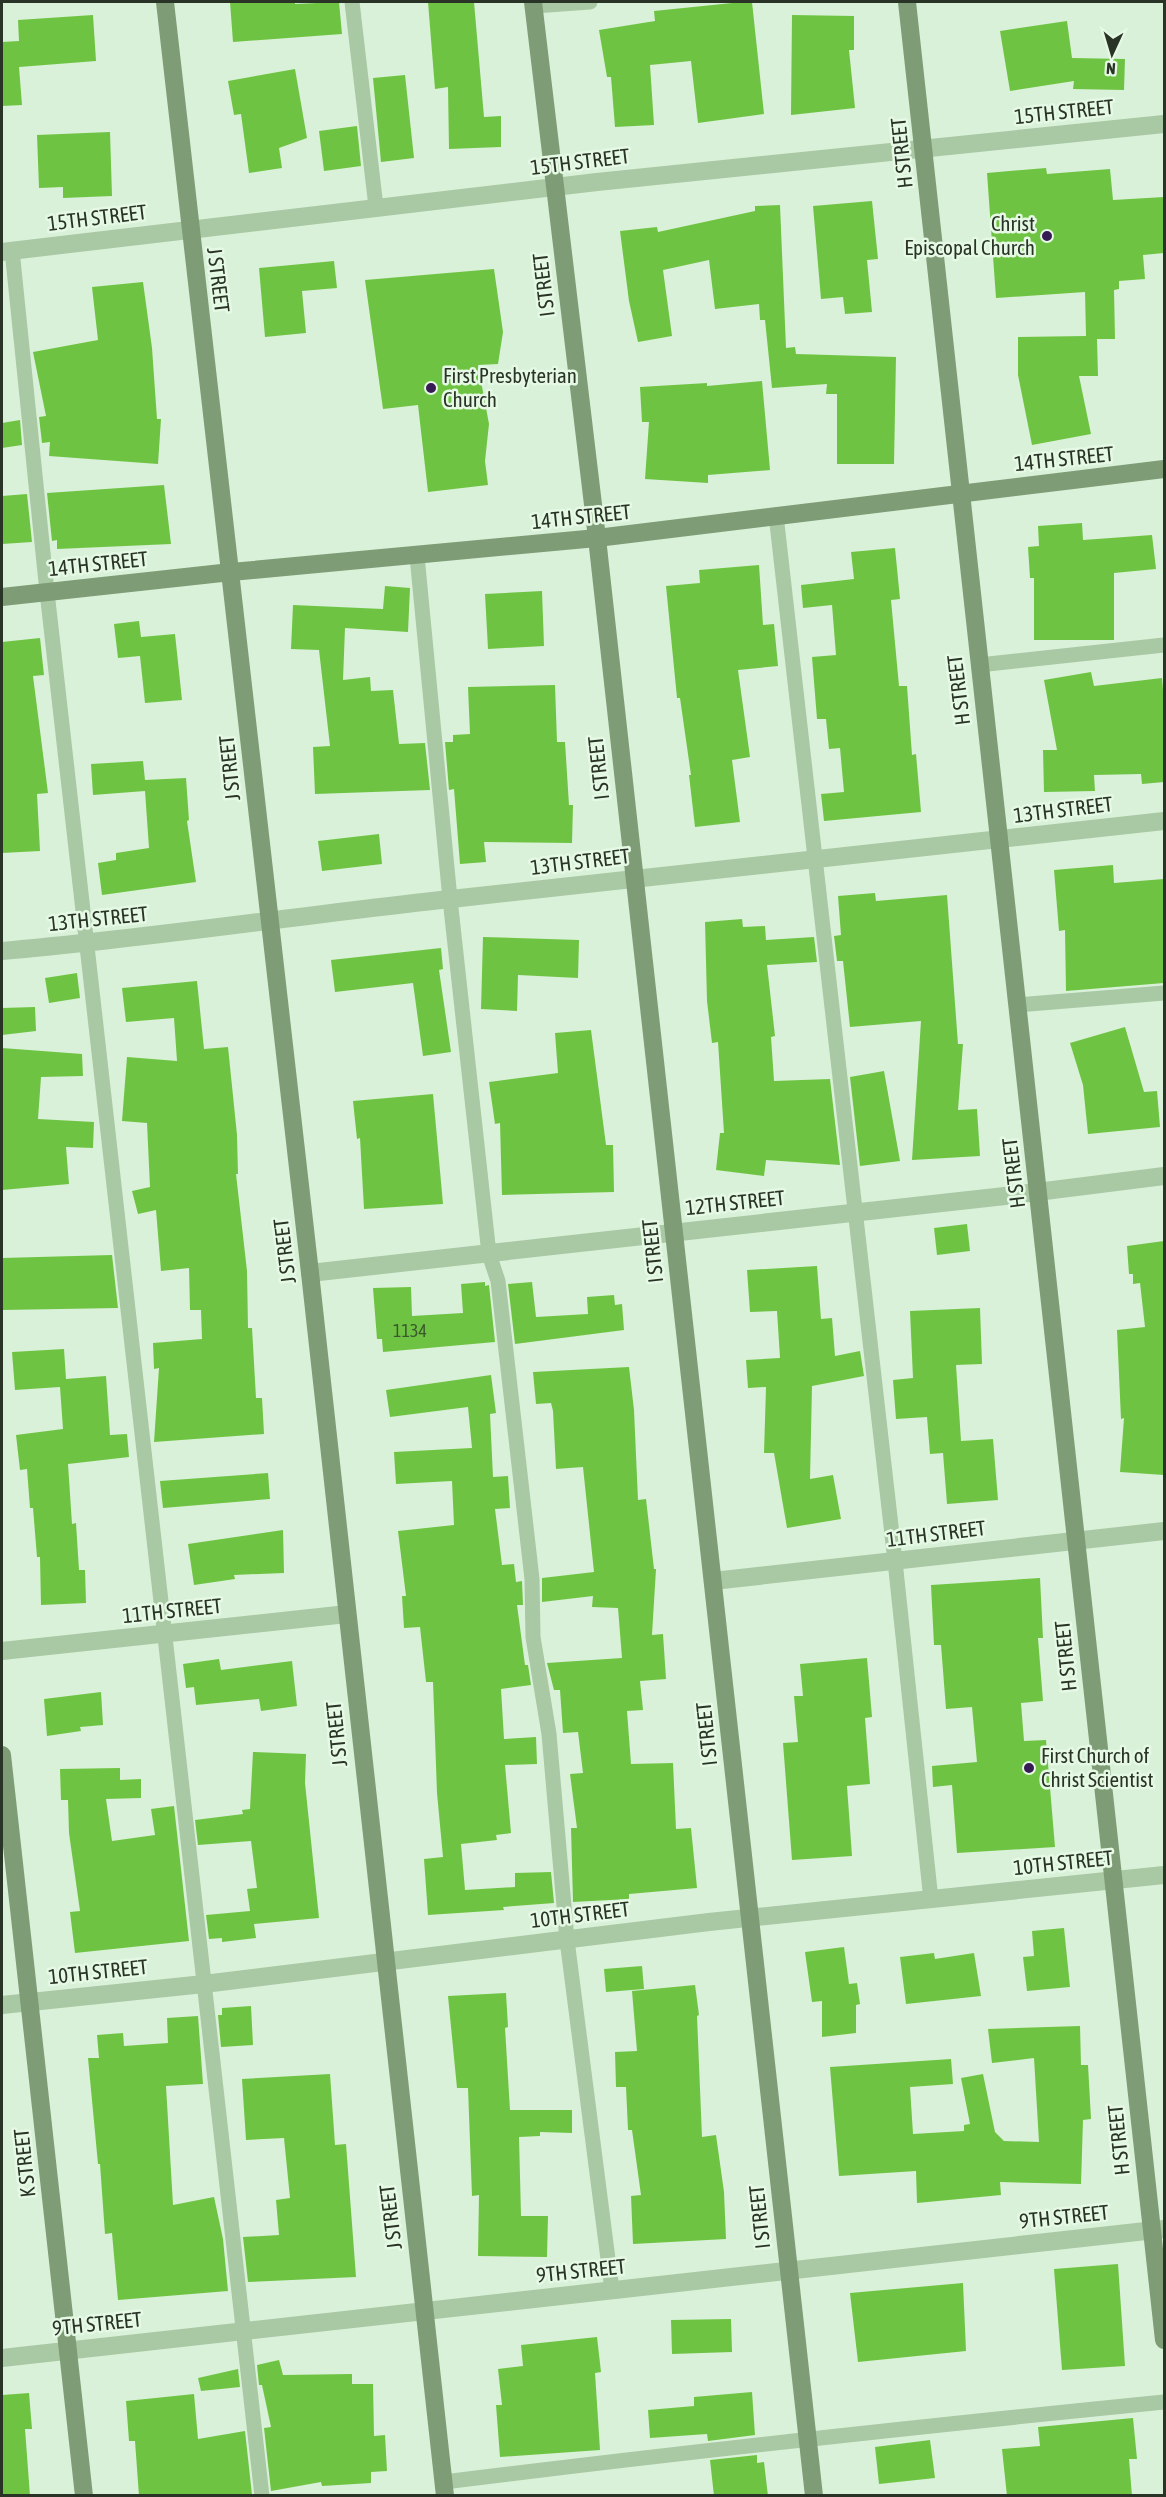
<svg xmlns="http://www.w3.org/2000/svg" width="1166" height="2497" font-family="'Asap Condensed',sans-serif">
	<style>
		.building { fill: #6ec442 }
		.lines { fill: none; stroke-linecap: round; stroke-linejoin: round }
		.lane { stroke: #a9c8a4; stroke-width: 15 }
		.street { stroke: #a9c8a4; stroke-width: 18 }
		.secondary { stroke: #7e9c76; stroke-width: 18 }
		.poi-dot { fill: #371c54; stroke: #e5f9e4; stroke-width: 2 }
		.labels { text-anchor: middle; stroke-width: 5; stroke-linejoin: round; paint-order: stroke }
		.number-label { font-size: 18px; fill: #3a582d }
		.street-label { font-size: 21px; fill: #293426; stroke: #e5f9e4 }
		.poi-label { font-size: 21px; fill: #293426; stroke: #e5f9e4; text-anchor: start }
	</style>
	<rect width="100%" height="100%" fill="#d9f1d8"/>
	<g class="building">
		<polygon points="230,2 295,2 295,4 339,2 342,34 233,42"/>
		<polygon points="428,2 474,2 484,117 501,116 501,147 449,149 448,87 435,89"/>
		<polygon points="742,2 752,2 764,114 698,123 691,61 650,65 654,125 615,127 611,77 607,77 599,30 655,21 654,11"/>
		<polygon points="93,15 96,61 19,67 22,105 2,106 2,42 19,41 18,20"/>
		<polygon points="792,15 854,16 854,50 849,50 855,108 791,115"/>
		<polygon points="1067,21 1072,58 1125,59 1124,90 1073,89 1074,81 1010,91 1000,31"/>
		<polygon points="295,69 307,138 279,148 282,168 249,173 241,114 234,115 228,81"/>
		<polygon points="405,75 414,158 381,162 373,78"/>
		<polygon points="357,126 361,166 324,171 319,131"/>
		<polygon points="110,132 112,196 63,198 63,187 39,188 37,135"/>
		<polygon points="1046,168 1047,174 1110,169 1113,200 1164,197 1164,253 1143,255 1145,279 1119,281 1119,289 1114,290 1115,339 1097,339 1098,376 1079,376 1091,434 1032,445 1018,375 1018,337 1086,336 1085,292 996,298 987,173"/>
		<polygon points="872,201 878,259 867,260 872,312 845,314 843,297 821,299 813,206"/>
		<polygon points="780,205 786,348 795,347 796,354 896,357 894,464 837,464 837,394 826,394 827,384 772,388 765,320 760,320 759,304 715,309 709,260 663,270 672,336 638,342 629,301 620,231 657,227 658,232 755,211 755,206"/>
		<polygon points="334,261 337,288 302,291 306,333 265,337 259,268"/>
		<polygon points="494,269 503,332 498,364 478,365 489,424 485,461 488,485 428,492 418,405 383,409 365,280"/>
		<polygon points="143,282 152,348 157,419 161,419 158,464 49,456 50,442 42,443 39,417 46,416 33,352 98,340 92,287"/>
		<polygon points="762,381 770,470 708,475 708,483 645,479 649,422 642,422 640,387 707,383 707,386"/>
		<polygon points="20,420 22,445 2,448 2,423"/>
		<polygon points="164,485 171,544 57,549 57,540 52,541 47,493"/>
		<polygon points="27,494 32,542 2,544 2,496"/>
		<polygon points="1082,523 1083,540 1152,535 1156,569 1114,573 1114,640 1034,640 1034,578 1030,578 1028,547 1039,546 1038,526"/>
		<polygon points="895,548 900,599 891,600 899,686 907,686 912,755 916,754 921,812 824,821 821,794 844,792 840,748 829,749 826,719 817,719 812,657 836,655 832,605 803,608 801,585 854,579 851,552"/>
		<polygon points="759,565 763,625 774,624 778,666 738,670 750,757 732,760 740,822 695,827 689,775 691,775 680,698 677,698 666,586 700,583 699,570"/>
		<polygon points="385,586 410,588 408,632 345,628 343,680 370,677 371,691 393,690 399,744 425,743 430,790 315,794 313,747 330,746 319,650 291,649 293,605 383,609"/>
		<polygon points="542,591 544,646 488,649 485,594"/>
		<polygon points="139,621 141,637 175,634 182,700 145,703 140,656 118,658 114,624"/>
		<polygon points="40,638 44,675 33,676 48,793 37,794 40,851 2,853 2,642"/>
		<polygon points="1091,672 1094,686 1162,678 1164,702 1164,782 1142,784 1141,774 1094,775 1095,791 1044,792 1043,750 1057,750 1044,680"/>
		<polygon points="555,685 557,742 565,742 569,805 573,805 572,843 484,842 486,862 460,864 454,789 449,790 445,742 453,742 453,735 470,734 468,687"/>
		<polygon points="143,761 145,780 186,778 189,820 187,821 196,882 102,895 98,863 116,860 116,853 149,848 145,791 93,795 91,764"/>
		<polygon points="379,834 382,864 322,871 318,841"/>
		<polygon points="1113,865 1114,883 1164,879 1164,983 1066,991 1065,930 1059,931 1054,870"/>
		<polygon points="875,893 876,901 947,895 958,1044 963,1044 958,1110 977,1109 980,1156 912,1160 921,1021 850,1027 843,961 837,961 834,936 841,935 838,896"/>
		<polygon points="742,919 743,927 765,926 766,940 814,937 817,962 767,965 775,1036 771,1037 774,1081 830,1079 840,1165 766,1160 764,1176 716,1170 720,1133 724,1133 718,1042 712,1043 707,1001 705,922"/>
		<polygon points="483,937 579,940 578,978 518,975 517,1011 481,1009"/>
		<polygon points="441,948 443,969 439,970 451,1052 423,1056 413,983 335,992 331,960"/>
		<polygon points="77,973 80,998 49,1003 45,978"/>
		<polygon points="197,981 204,1049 228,1047 237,1135 238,1174 236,1174 247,1271 248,1328 252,1328 256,1398 262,1398 264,1434 154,1442 159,1368 154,1369 153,1343 202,1339 201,1310 190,1310 189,1268 161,1271 156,1210 138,1214 132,1191 150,1187 147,1123 122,1121 127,1057 177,1061 174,1018 126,1022 122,988"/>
		<polygon points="35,1007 36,1031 2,1035 2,1008"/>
		<polygon points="1125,1027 1144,1092 1157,1091 1160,1127 1088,1134 1083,1085 1070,1043"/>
		<polygon points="591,1030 606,1145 613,1145 614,1192 502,1195 500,1123 495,1124 489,1082 558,1073 555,1033"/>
		<polygon points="2,1048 82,1054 83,1076 41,1077 38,1119 94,1122 93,1148 66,1147 69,1184 2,1190"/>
		<polygon points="884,1071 900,1161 860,1166 850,1077"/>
		<polygon points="433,1094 443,1204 364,1209 360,1138 357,1139 353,1101"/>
		<polygon points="967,1224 970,1251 937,1255 934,1228"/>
		<polygon points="1164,1241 1164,1475 1120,1472 1124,1418 1121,1419 1117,1330 1145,1327 1140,1283 1133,1284 1133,1274 1129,1274 1127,1246"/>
		<polygon points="112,1255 118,1308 2,1310 2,1258"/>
		<polygon points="817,1266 821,1319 832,1318 835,1356 860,1351 864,1376 812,1386 810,1479 833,1475 841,1519 787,1528 774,1453 764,1453 766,1387 748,1388 746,1360 780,1358 777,1311 750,1312 747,1270"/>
		<polygon points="485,1282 485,1286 489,1285 495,1342 383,1352 382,1339 377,1339 373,1288 411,1287 412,1316 463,1313 461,1284"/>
		<polygon points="532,1282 536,1317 588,1314 587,1297 614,1295 615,1305 622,1304 624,1330 515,1344 508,1284"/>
		<polygon points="980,1308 982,1364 956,1365 961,1441 993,1439 998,1500 947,1504 943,1453 930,1454 927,1417 896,1419 893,1380 913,1378 910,1311"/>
		<polygon points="64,1349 66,1379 106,1376 110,1435 127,1434 129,1457 68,1464 72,1524 76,1523 79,1570 85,1570 86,1603 41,1605 40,1557 37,1557 33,1508 30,1508 27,1469 20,1470 16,1435 63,1429 60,1387 15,1390 12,1352"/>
		<polygon points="629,1367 634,1410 638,1500 646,1499 654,1569 656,1569 652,1635 663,1634 666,1679 640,1681 643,1710 627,1711 631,1764 673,1763 676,1829 691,1828 697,1888 629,1894 629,1899 573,1902 571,1828 577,1828 570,1774 583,1773 578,1732 563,1733 560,1690 554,1690 547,1663 622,1658 618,1608 592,1607 593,1596 542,1602 542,1578 594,1572 583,1467 556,1469 553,1411 551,1403 536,1404 533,1372"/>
		<polygon points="491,1375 496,1413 490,1414 493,1477 508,1476 510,1508 495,1509 502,1565 514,1564 516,1582 522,1581 523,1605 517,1605 525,1665 528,1665 531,1685 501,1689 504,1739 536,1737 537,1764 505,1765 511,1833 496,1835 497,1840 461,1844 465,1890 515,1887 515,1873 551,1872 554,1903 503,1907 504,1910 428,1915 424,1859 443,1857 437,1793 433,1682 426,1682 420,1627 404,1628 402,1596 406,1596 398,1531 454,1525 452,1481 396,1484 394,1452 472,1448 468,1407 390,1417 386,1390"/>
		<polygon points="268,1473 270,1499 163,1508 160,1481"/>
		<polygon points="283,1530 284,1573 234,1575 235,1579 194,1585 188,1544"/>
		<polygon points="1040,1578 1043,1638 1038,1638 1043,1701 1021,1703 1024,1741 1046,1740 1055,1847 957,1853 952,1785 933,1787 932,1766 977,1762 972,1707 946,1709 941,1645 934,1645 931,1585"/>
		<polygon points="867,1658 872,1717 865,1718 870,1784 847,1786 852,1856 792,1860 783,1743 798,1742 794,1696 803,1696 800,1664"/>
		<polygon points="219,1659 221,1670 292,1661 297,1706 261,1711 259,1699 196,1705 194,1687 186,1688 183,1664"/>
		<polygon points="101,1692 103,1725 80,1727 81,1731 47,1736 44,1699"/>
		<polygon points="253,1752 306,1754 305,1783 319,1918 254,1924 256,1938 222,1942 222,1938 209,1939 206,1915 250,1911 247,1889 257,1888 251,1841 198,1845 195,1820 243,1814 242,1810 250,1809"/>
		<polygon points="120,1768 120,1780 141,1779 141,1798 106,1799 112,1841 155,1835 151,1809 174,1806 189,1941 75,1953 70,1912 80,1911 69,1833 68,1800 61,1800 60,1769"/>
		<polygon points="1064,1928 1070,1987 1027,1991 1023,1957 1034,1956 1032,1931"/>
		<polygon points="844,1947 849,1984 857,1983 860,2004 856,2005 856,2033 822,2037 822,2001 812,2002 805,1952"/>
		<polygon points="934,1953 935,1959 974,1953 981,1996 906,2004 900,1957"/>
		<polygon points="642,1966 644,1989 606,1992 604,1969"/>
		<polygon points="695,1985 699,2015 697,2016 702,2137 716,2135 724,2192 726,2239 633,2244 631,2196 641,2195 632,2130 628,2130 626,2087 616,2087 615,2052 637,2051 632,1991"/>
		<polygon points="506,1993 508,2027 505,2028 510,2110 572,2110 572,2133 540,2132 540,2136 519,2137 521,2216 548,2216 547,2257 478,2256 479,2195 472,2196 468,2088 457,2088 448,1996"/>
		<polygon points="251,2006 253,2045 221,2047 218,2015 222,2015 222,2008"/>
		<polygon points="198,2016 203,2084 166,2086 173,2205 214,2197 223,2239 228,2291 118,2300 112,2233 105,2234 100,2164 98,2164 88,2058 99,2058 97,2035 123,2033 124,2046 168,2043 167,2018"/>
		<polygon points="1080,2026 1081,2065 1088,2065 1091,2119 1083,2120 1081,2184 1000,2182 1001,2195 917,2203 916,2171 839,2176 830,2067 951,2059 953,2084 910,2087 913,2134 964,2131 964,2125 970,2124 961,2078 983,2074 995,2132 1004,2141 1039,2142 1034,2058 992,2063 988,2029"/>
		<polygon points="330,2074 335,2145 346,2144 356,2277 248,2282 243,2237 279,2235 276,2200 290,2198 284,2138 246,2140 242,2079"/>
		<polygon points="1118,2264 1125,2366 1062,2370 1054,2269"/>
		<polygon points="963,2283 966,2351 858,2362 850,2293"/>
		<polygon points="731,2319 732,2352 672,2354 671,2320"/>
		<polygon points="597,2337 601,2372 595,2373 600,2450 500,2457 496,2405 502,2405 498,2369 523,2366 521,2345"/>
		<polygon points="279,2360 283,2375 352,2374 352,2384 373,2384 374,2436 385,2435 387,2471 371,2472 371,2483 322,2486 321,2482 271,2491 264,2428 271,2427 262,2385 259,2385 257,2365"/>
		<polygon points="238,2369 240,2387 201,2391 198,2378"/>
		<polygon points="752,2392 755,2435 708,2441 707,2434 650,2438 648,2410 694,2406 694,2397"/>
		<polygon points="29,2393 32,2429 25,2429 30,2496 2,2496 2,2395"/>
		<polygon points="194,2394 198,2439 245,2431 252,2495 139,2496 135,2441 129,2441 126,2401"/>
		<polygon points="1133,2418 1137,2459 1129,2459 1132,2496 1007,2496 1002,2449 1040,2446 1038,2427"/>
		<polygon points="930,2440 935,2478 879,2484 875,2447"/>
		<polygon points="757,2455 757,2463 764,2462 768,2496 714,2496 710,2460"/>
	</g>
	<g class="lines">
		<g class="lane">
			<polyline points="352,2 376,207"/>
			<polyline points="534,6 590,2"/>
			<polyline points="12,250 47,592 262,2496"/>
			<polyline points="776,515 895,1561 931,1900"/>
			<polyline points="417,556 450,899 489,1254 498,1281 532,1579 533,1637 549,1734 567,1940 612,2290"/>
			<polyline points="979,665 1164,645"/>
			<polyline points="1017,1005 1164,993"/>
			<path d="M444,2482C684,2452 924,2426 1164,2402"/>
		</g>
		<g class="street">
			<polyline points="2,252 597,182 1164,124"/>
			<path d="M2,951C152,938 301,915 451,899C689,873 927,849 1164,821"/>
			<polyline points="310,1273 1005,1196 1164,1176"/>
			<polyline points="713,1581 1164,1531"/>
			<polyline points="2,1651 347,1614"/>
			<polyline points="2,2005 204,1984 709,1922 1164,1875"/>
			<polyline points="2,2358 1164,2229"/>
		</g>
		<g class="secondary">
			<polyline points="165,2 310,1273 445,2496"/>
			<polyline points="533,2 597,538 814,2496"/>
			<polyline points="907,2 1164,2340"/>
			<polyline points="2,597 231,572 597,538 1164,469"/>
			<polyline points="2,1755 84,2496"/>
		</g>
	</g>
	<g class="poi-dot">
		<circle cx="1047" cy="236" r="6"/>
		<circle cx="431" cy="388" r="6"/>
		<circle cx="1029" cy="1768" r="6"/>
	</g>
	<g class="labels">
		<g class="number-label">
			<text x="410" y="1337">1134</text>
		</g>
		<g class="street-label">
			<text transform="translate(1064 112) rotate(-6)" y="7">15TH STREET</text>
			<text transform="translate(902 153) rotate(-96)" y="7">H STREET</text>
			<text transform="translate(580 162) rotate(-7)" y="7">15TH STREET</text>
			<text transform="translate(97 218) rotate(-7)" y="7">15TH STREET</text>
			<text transform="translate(218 280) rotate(83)" y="7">J STREET</text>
			<text transform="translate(544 285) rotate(-97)" y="7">I STREET</text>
			<text transform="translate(1064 459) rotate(-6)" y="7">14TH STREET</text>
			<text transform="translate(581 517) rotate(-6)" y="7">14TH STREET</text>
			<text transform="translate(98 564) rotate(-6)" y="7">14TH STREET</text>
			<text transform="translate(959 690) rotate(-97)" y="7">H STREET</text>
			<text transform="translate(230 768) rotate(-96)" y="7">J STREET</text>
			<text transform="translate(599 768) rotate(-96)" y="7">I STREET</text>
			<text transform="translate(1063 810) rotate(-7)" y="7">13TH STREET</text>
			<text transform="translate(580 862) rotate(-7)" y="7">13TH STREET</text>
			<text transform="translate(98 919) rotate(-6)" y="7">13TH STREET</text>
			<text transform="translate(1014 1173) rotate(-97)" y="7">H STREET</text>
			<text transform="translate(735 1203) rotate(-6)" y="7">12TH STREET</text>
			<text transform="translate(285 1251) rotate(-97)" y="7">J STREET</text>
			<text transform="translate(653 1251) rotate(-96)" y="7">I STREET</text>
			<text transform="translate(936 1534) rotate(-7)" y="7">11TH STREET</text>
			<text transform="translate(172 1611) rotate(-6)" y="7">11TH STREET</text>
			<text transform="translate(1066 1656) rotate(-96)" y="7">H STREET</text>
			<text transform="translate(337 1734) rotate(-96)" y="7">J STREET</text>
			<text transform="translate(707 1734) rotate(-96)" y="7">I STREET</text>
			<text transform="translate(1063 1863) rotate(-6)" y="7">10TH STREET</text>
			<text transform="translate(580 1915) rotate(-7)" y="7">10TH STREET</text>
			<text transform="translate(98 1972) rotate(-6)" y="7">10TH STREET</text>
			<text transform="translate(1119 2140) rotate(-96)" y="7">H STREET</text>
			<text transform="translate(25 2163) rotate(-96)" y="7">K STREET</text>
			<text transform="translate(391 2217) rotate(-97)" y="7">J STREET</text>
			<text transform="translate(760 2217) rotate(-96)" y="7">I STREET</text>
			<text transform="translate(1064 2217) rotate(-6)" y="7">9TH STREET</text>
			<text transform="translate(581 2271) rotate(-6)" y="7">9TH STREET</text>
			<text transform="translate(97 2324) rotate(-6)" y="7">9TH STREET</text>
		</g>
		<g class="poi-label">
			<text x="1035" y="231" text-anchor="end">Christ<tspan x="1035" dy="24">Episcopal Church</tspan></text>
			<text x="443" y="383">First Presbyterian<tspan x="443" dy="24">Church</tspan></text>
			<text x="1041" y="1763">First Church of<tspan x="1041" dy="24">Christ Scientist</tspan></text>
		</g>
	</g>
	<rect width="1166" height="2497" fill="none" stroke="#293426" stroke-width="6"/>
	<g transform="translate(1112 54) rotate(184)" stroke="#e5f9e4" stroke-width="4.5" paint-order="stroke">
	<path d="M0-4.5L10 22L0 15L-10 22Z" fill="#293426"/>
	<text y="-9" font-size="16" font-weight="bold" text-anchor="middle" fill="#293426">N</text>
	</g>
</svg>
